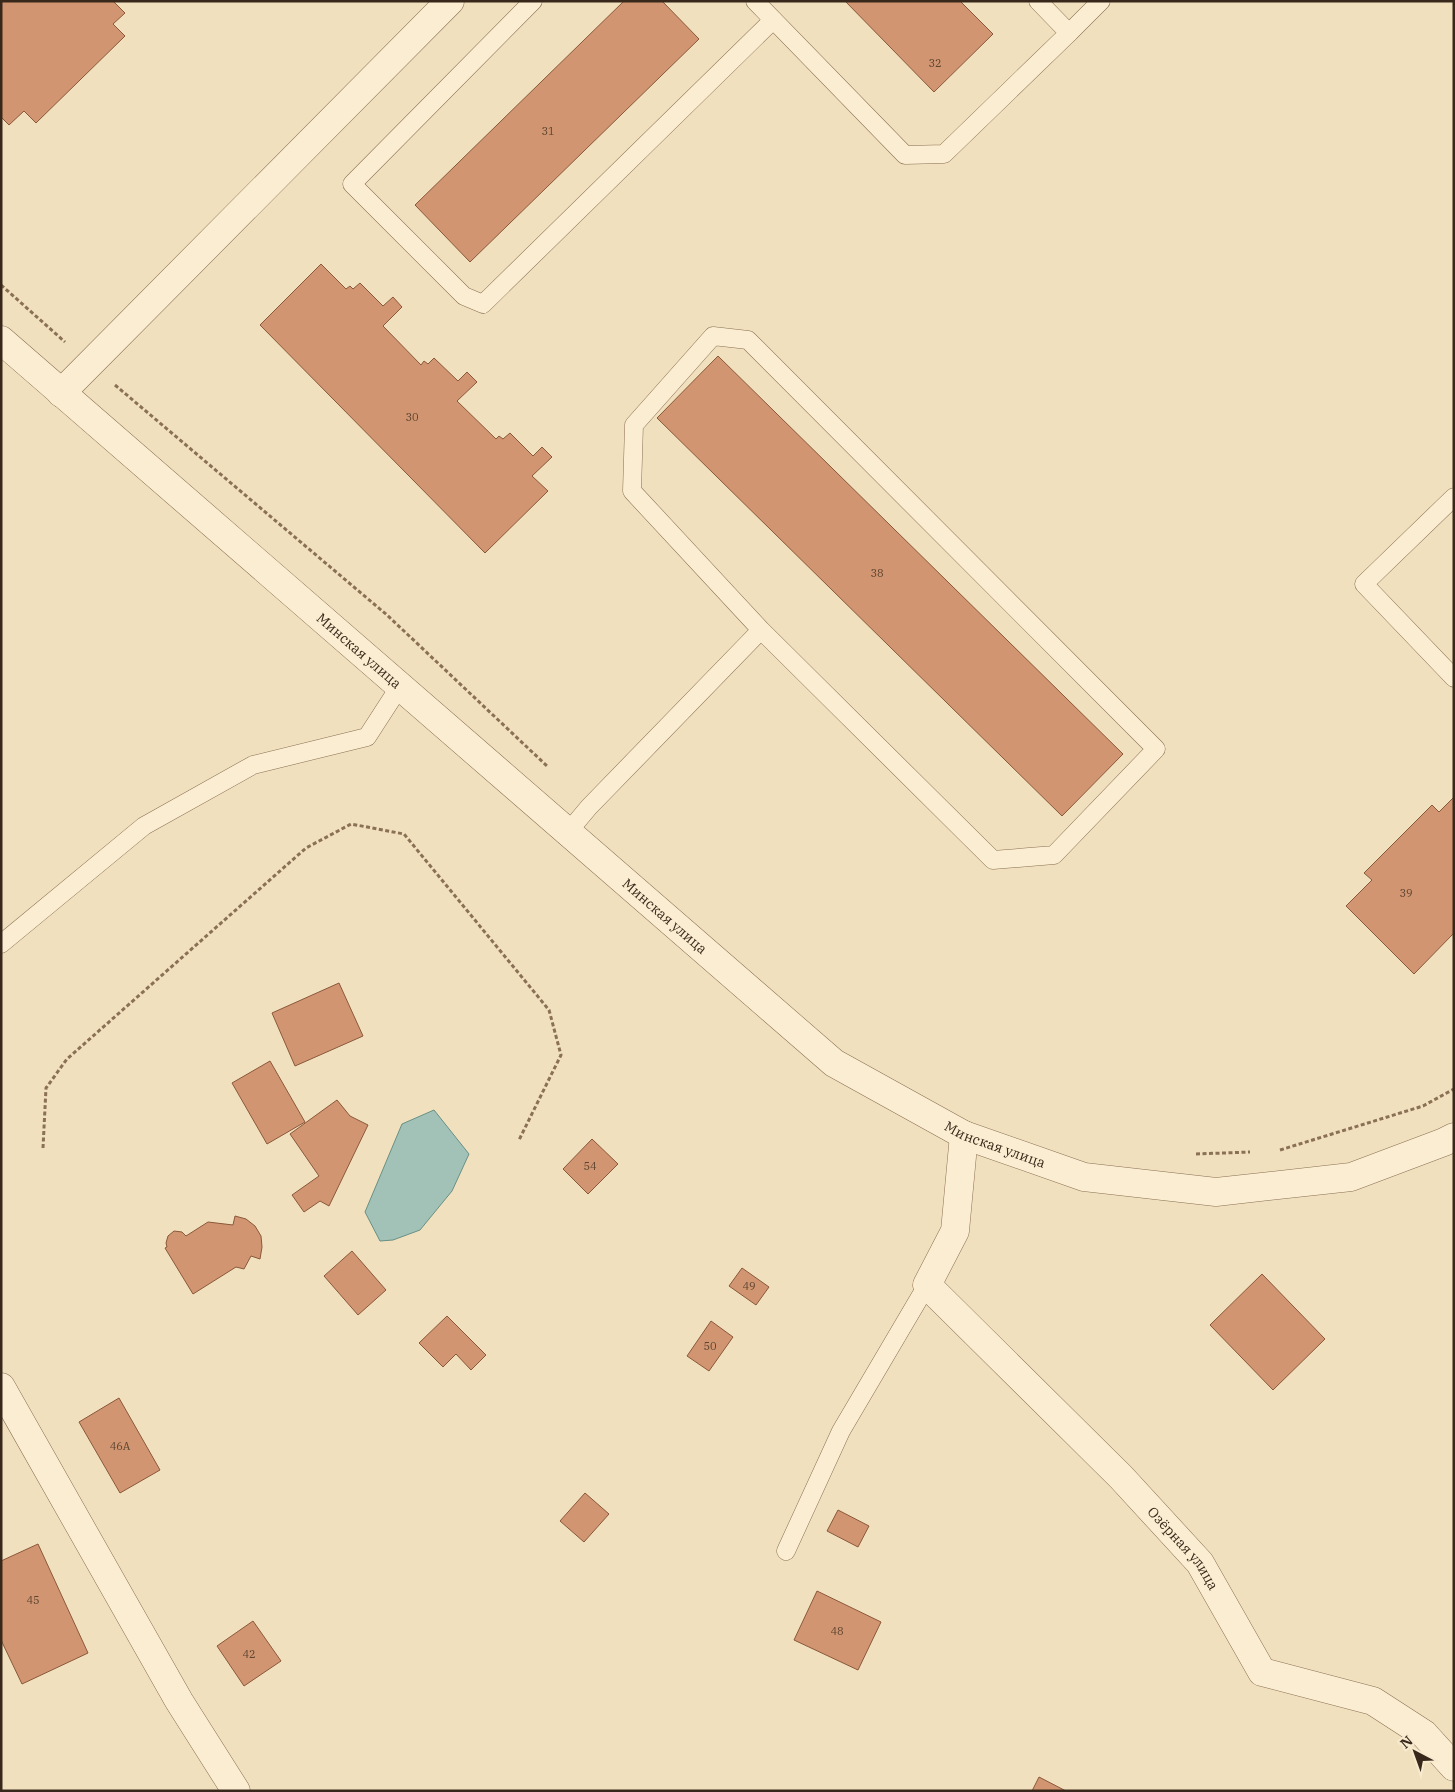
<svg xmlns="http://www.w3.org/2000/svg" width="1455" height="1792" font-family="'IBM Plex Serif',serif">
	<style>
		.water { fill: #a2c2b7; stroke: #689085 }
		.building { fill: #d19671; stroke: #8a583a }
		.lines { fill: none; stroke-linecap: round; stroke-linejoin: round }
		.lane-casing { stroke: #8a7055; stroke-width: 19 }
		.street-casing { stroke: #8a7055; stroke-width: 29 }
		.path { stroke: #8a7055; stroke-width: 3; stroke-dasharray: 4 2.5; stroke-linecap: butt }
		.lane { stroke: #fbedd1; stroke-width: 18 }
		.street { stroke: #fbedd1; stroke-width: 28 }
		.labels { text-anchor: middle; stroke-width: 4.5; stroke-linejoin: round; paint-order: stroke }
		.number-label { font-size: 11px; fill: #5e4430 }
		.street-label { font-size: 14px; fill: #38281b; stroke: #f7eace }
	</style>
	<rect width="100%" height="100%" fill="#f1e0be"/>
	<polygon class="water" points="434,1110 469,1154 452,1191 420,1230 393,1240 380,1241 365,1212 402,1124"/>
	<g class="building">
		<polygon points="1,1 113,1 125,13 113,24 125,36 36,123 24,111 9,125 1,117"/>
		<polygon points="624,1 662,1 699,39 470,262 415,205"/>
		<polygon points="845,1 960,1 993,34 934,92"/>
		<polygon points="321,264 346,289 350,286 353,289 360,283 383,306 393,297 402,307 383,326 421,365 424,361 428,364 434,358 458,381 467,372 477,382 457,401 496,439 499,436 503,439 510,433 533,456 542,447 552,457 532,476 548,491 485,553 260,325"/>
		<polygon points="718,356 1123,754 1062,816 657,418"/>
		<polygon points="1454,797 1454,933 1414,974 1346,906 1372,880 1364,873 1432,805 1439,812"/>
		<polygon points="339,983 363,1036 295,1066 272,1013"/>
		<polygon points="270,1061 305,1122 267,1144 232,1083"/>
		<polygon points="337,1100 350,1116 368,1125 329,1206 320,1201 304,1212 292,1195 319,1176 290,1134"/>
		<polygon points="592,1139 618,1164 588,1194 563,1169"/>
		<polygon points="235,1216 246,1219 255,1226 261,1236 262,1247 260,1259 251,1256 244,1269 236,1267 193,1294 165,1248 167,1247 166,1243 168,1236 174,1231 182,1232 186,1236 208,1222 233,1225"/>
		<polygon points="352,1251 386,1290 358,1315 324,1276"/>
		<polygon points="742,1268 769,1287 756,1305 729,1286"/>
		<polygon points="1262,1274 1325,1339 1273,1390 1210,1325"/>
		<polygon points="447,1316 486,1355 471,1370 456,1354 443,1367 419,1343"/>
		<polygon points="711,1321 733,1337 709,1371 687,1356"/>
		<polygon points="119,1398 160,1470 120,1493 79,1422"/>
		<polygon points="585,1493 609,1514 584,1542 560,1521"/>
		<polygon points="838,1510 869,1526 858,1547 827,1531"/>
		<polygon points="38,1544 88,1653 22,1684 1,1640 1,1561"/>
		<polygon points="817,1591 881,1622 858,1670 794,1640"/>
		<polygon points="253,1621 281,1661 244,1686 217,1646"/>
		<polygon points="1039,1777 1066,1791 1032,1791"/>
	</g>
	<g class="lines">
		<defs>
			<g id="lane">
				<polyline points="533,1 352,184 464,296 483,304 773,20"/>
				<polyline points="755,1 905,155 944,154 1069,33 1038,1"/>
				<polyline points="1069,33 1101,1"/>
				<polyline points="1454,497 1364,584 1454,678"/>
				<polyline points="568,832 589,807 761,630 993,860 1054,855 1156,749 748,340 713,336 634,425 632,491 761,630"/>
				<polyline points="1,944 144,826 253,765 367,737 400,686"/>
				<polyline points="786,1551 841,1431 927,1285"/>
			</g>
			<g id="street">
				<path id="s1" d="M1,340L834,1063L964,1135L1084,1177L1216,1192L1351,1177L1444,1142L1454,1137"/>
				<polyline points="61,393 450,1"/>
				<path id="s2" d="M964,1135L955,1231L927,1285L1121,1477L1200,1563L1262,1672L1373,1701L1424,1734L1454,1767"/>
				<polyline points="1,1387 179,1701 236,1791"/>
			</g>
		</defs>
		<use href="#lane" class="lane-casing"/>
		<use href="#street" class="street-casing"/>
		<g class="path">
			<polyline points="1,285 65,342"/>
			<polyline points="115,385 387,615 547,766"/>
			<polyline points="43,1148 46,1088 67,1059 306,848 351,824 404,834 549,1010 561,1055 519,1140"/>
			<polyline points="1280,1150 1423,1106 1454,1089"/>
			<polyline points="1196,1154 1250,1152"/>
		</g>
		<use href="#lane" class="lane"/>
		<use href="#street" class="street"/>
	</g>
	<g class="labels">
		<g class="number-label">
			<text x="935" y="67">32</text>
			<text x="548" y="135">31</text>
			<text x="412" y="421">30</text>
			<text x="877" y="577">38</text>
			<text x="1406" y="897">39</text>
			<text x="590" y="1170">54</text>
			<text x="749" y="1290">49</text>
			<text x="710" y="1350">50</text>
			<text x="120" y="1450">46А</text>
			<text x="33" y="1604">45</text>
			<text x="837" y="1635">48</text>
			<text x="249" y="1658">42</text>
		</g>
		<g class="street-label">
			<text dy="5" stroke="none"><textPath href="#s1" startOffset="474">Минская улица</textPath></text>
			<text dy="5" stroke="none"><textPath href="#s1" startOffset="879">Минская улица</textPath></text>
			<text dy="5" stroke="none"><textPath href="#s1" startOffset="1284">Минская улица</textPath></text>
			<text dy="5" stroke="none"><textPath href="#s2" startOffset="525">Озёрная улица</textPath></text>
		</g>
	</g>
	<rect width="1455" height="1792" fill="none" stroke="#38281b" stroke-width="5"/>
	<g transform="translate(1415 1752) rotate(319)" stroke="#f7eace" stroke-width="4" paint-order="stroke">
	<path d="M0-4L9 19L0 12L-9 19Z" fill="#38281b"/>
	<text y="-8" font-size="14" font-weight="bold" text-anchor="middle" fill="#38281b">N</text>
	</g>
</svg>
